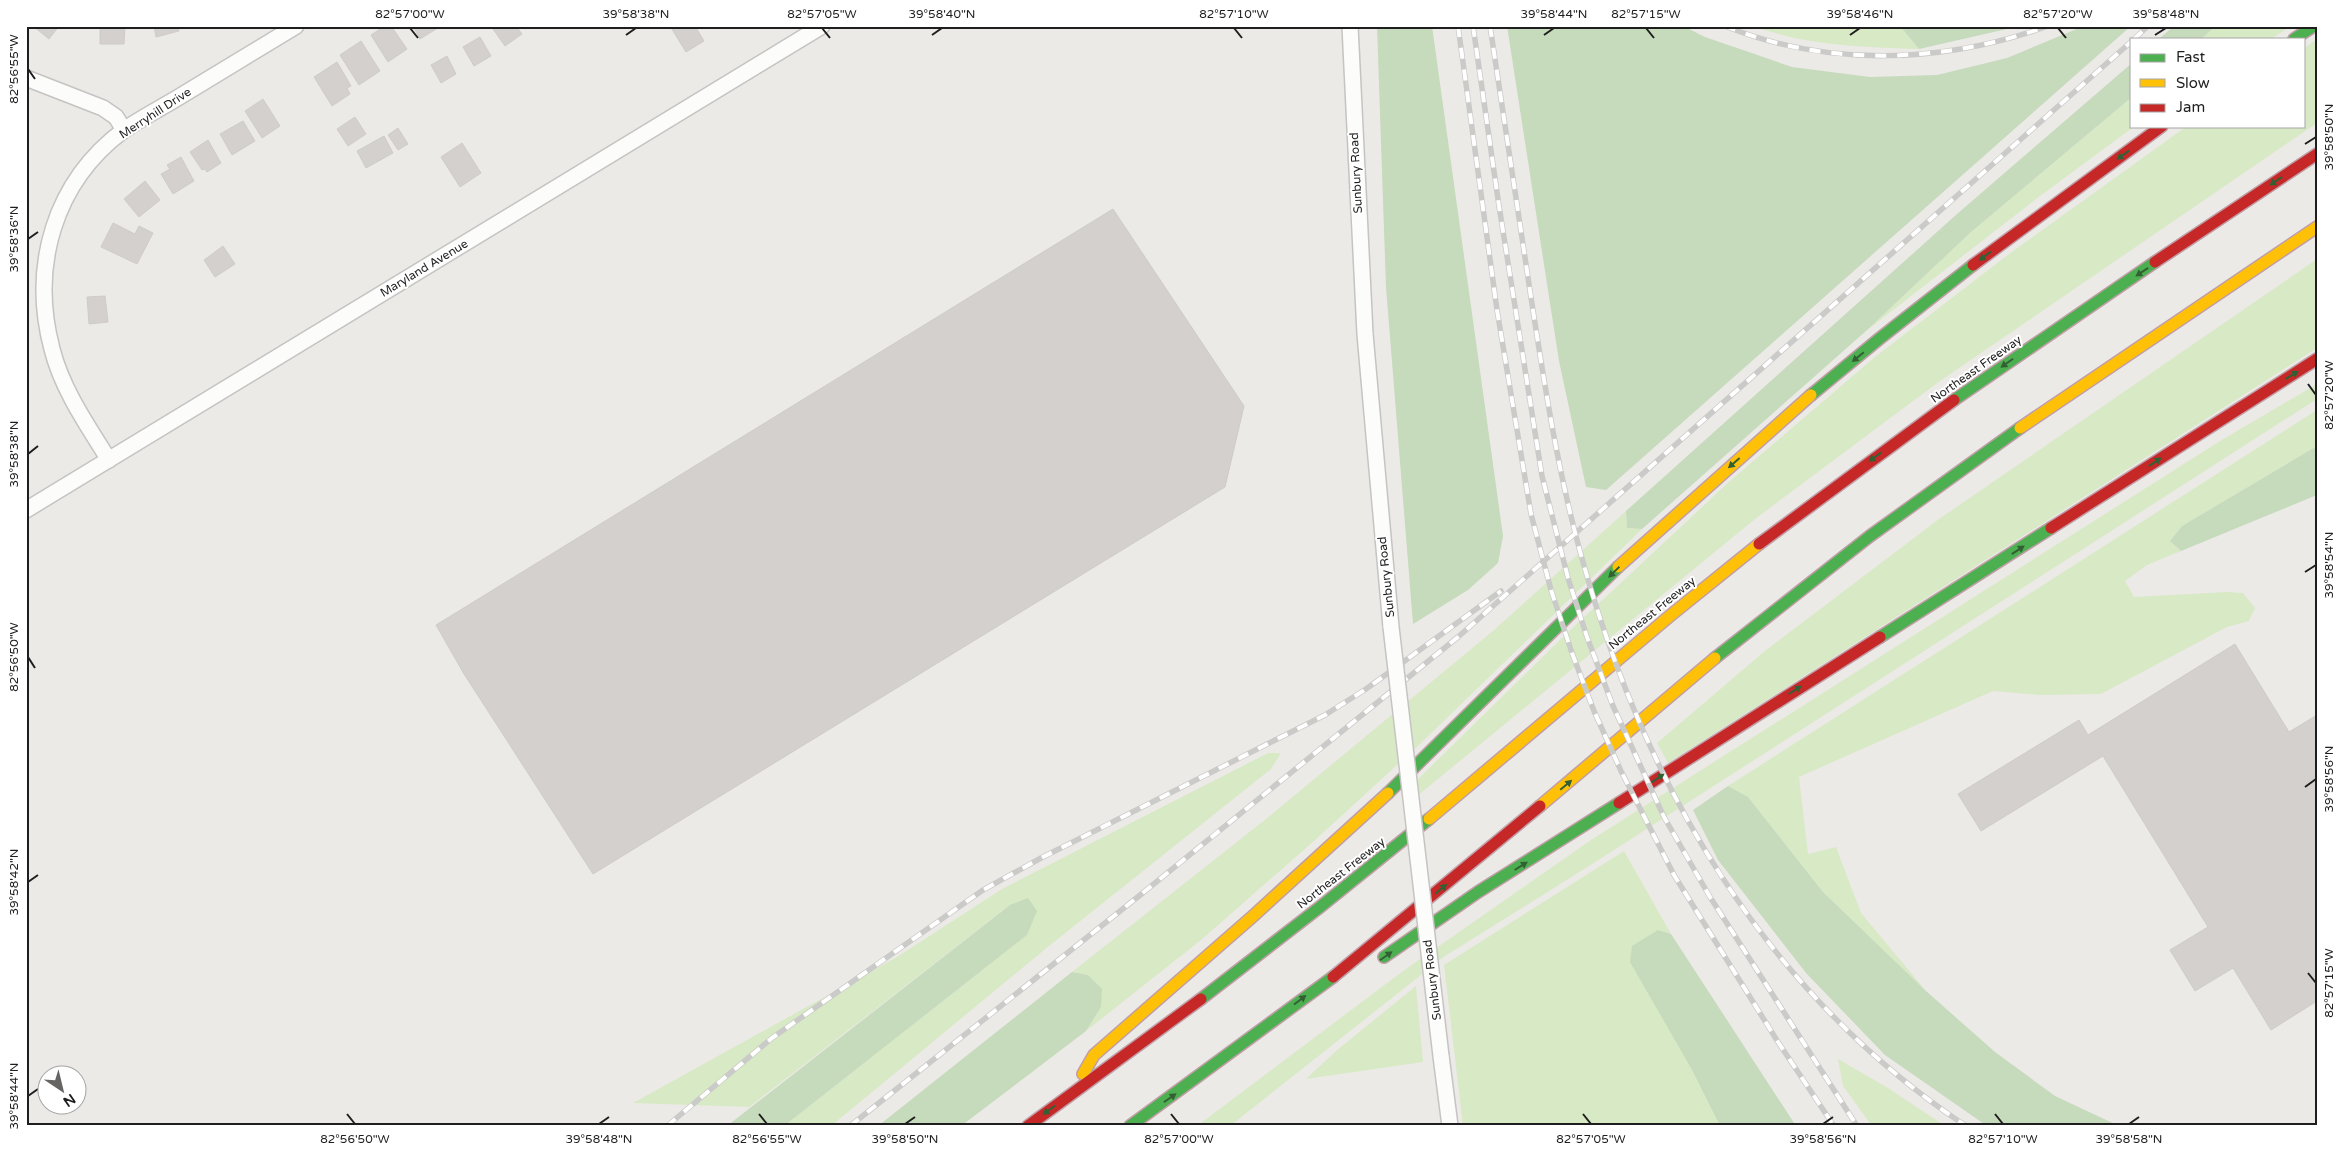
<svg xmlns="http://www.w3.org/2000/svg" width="2343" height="1152" font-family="'Varela Round',sans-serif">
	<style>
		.grass { fill: #d8e9c5 }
		.forest { fill: #c6dabc }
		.building { fill: #d3d0cd; stroke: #cfccc8 }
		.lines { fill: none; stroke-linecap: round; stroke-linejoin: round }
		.street-casing { stroke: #c5c4c3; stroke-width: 18 }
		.fast-casing { stroke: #c19ea7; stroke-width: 14 }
		.slow-casing { stroke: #c19ea7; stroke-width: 14 }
		.jam-casing { stroke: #c19ea7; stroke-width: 14 }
		.street { stroke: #fcfcfb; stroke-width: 15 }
		.fast { stroke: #4caf50; stroke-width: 11 }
		.slow { stroke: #ffc107; stroke-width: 11 }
		.jam { stroke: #c62828; stroke-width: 11 }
		.rail-casing { stroke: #cacac9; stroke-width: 5.5 }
		.rail { stroke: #fff; stroke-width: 4; stroke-dasharray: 11; stroke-linecap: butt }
		.street-bridge-casing { stroke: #c5c4c3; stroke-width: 18; stroke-linecap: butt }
		.street-bridge { stroke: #fcfcfb; stroke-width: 15 }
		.oneway { fill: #335f34 }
		.ticks { fill: none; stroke: #1e1e1e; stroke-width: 2 }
		.labels { text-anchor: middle; stroke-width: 4; stroke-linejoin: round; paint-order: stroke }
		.street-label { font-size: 12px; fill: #1e1e1e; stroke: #fff }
		.neatline { fill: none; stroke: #1e1e1e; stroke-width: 2 }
		.ticks-label { font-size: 12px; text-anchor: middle; fill: #1e1e1e }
	</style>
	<rect width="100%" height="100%" fill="#eceae7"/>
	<g class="grass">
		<path d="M1753,26H1900L1919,49C1862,47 1807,46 1753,26Z"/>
		<polygon points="2216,26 2291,26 2271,39 2201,39"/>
		<polygon points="2317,39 2317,123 1940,381 1755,519 1416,797 1409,788 1566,634 1730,481 1875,357 2009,254 2187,126 2304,126 2304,48"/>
		<polygon points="2132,97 2132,126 2135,126 2040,196 1866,331 1971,232"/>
		<polygon points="2317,259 2317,348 1668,763 1657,743 1766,650 1939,519"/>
		<polygon points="2317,384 2317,399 1589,866 1445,956 1230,1126 1197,1126 1399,974 1591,840 2220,441"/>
		<polygon points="2317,410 2317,446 2182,526 2170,541 2181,551 2147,565 2125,581 2134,597 2227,592 2243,593 2255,608 2249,621 2227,627 2101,694 2040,695 1993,691 1799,777 1808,854 1836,847 1861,913 1926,991 1823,892 1748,797 1728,786"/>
		<polygon points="1626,511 1627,528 1642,529 1420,744 1314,841 1201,940 1086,1031 1101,1007 1088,975 1072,972 1266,819 1494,630"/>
		<polygon points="1268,753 1281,753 1271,769 1049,946 831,1126 784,1126 1027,935 1010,905 749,1107 633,1103 897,957 1002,889"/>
		<polygon points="1624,851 1671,934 1658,930 1691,1068 1720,1126 1463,1126 1444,965"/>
		<polygon points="1416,986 1423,1062 1306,1079 1336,1051"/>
		<polygon points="1838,1059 1888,1088 1945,1126 1872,1126 1843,1086"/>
	</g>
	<g class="forest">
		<polygon points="1377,26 1432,26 1503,536 1498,563 1468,590 1413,624 1386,287"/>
		<polygon points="1507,26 1683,26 1705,37 1792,67 1870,77 1937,75 2007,58 2084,26 2131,26 1606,490 1586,487 1559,361"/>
		<polygon points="1900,26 2020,26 1919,49"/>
		<polygon points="2174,26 2216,26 2201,39 2159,39"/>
		<polygon points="2132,63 2132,97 1971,232 1866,331 1642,529 1627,528 1626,511 1957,214"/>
		<polygon points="2317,446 2317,495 2181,551 2170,541 2182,526"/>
		<polygon points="1728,786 1748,797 1823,892 1926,991 1995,1052 2055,1096 2119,1126 1987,1126 1885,1055 1806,973 1718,860 1693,810"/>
		<polygon points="1028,898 1037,911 1027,935 784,1126 727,1126 1010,905"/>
		<polygon points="1658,930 1671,934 1796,1126 1720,1126 1691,1068 1630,962 1632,946"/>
		<polygon points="1072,972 1088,975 1102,989 1101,1007 1086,1031 961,1126 878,1126"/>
	</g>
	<g class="building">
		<polygon points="33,26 59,26 49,39"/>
		<polygon points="100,26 125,26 124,44 100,44"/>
		<polygon points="154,26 178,26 179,31 156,37"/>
		<polygon points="385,26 391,26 407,49 388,62 371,35"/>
		<polygon points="413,26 441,26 420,39"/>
		<polygon points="498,26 516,26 522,34 505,46 493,29"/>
		<polygon points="670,26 695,26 704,41 686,52"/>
		<polygon points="480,37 491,56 474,66 463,47"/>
		<polygon points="361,41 380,71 359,85 340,55"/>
		<polygon points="447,56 456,74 441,83 431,65"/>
		<polygon points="337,62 351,86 347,88 350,94 332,106 314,77"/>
		<polygon points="263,99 280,126 262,138 245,111"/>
		<polygon points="355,117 366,134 348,146 337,129"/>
		<polygon points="243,121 255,141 232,155 220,134"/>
		<polygon points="398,128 408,144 398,150 388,135"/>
		<polygon points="384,136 393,153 366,168 357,151"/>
		<polygon points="208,140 221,163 207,172 205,169 202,170 190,152"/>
		<polygon points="462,143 481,173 460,187 441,157"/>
		<polygon points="181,157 194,181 173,194 161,174 170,169 167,165"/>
		<polygon points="145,181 160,200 139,217 124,199"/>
		<polygon points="1113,209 1244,406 1225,487 593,874 464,674 436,625"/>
		<polygon points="113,223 135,234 139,226 153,233 137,264 101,247"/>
		<polygon points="223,246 235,264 215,277 204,260"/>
		<polygon points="105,296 108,322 89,324 87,297"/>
		<polygon points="2235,644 2289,732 2317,715 2317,1001 2271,1030 2233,968 2195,991 2170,950 2208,927 2103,756 1981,831 1958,794 2079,720 2088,735"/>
	</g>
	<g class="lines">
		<defs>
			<g id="street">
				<polyline points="1350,26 1365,334 1391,627"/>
				<polyline points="26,78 103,108 116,117 124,130"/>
				<path d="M109,460C87,425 62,389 52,349C30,266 54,182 124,130C141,118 161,108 179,97C218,73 257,50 296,26"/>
				<polyline points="26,510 822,26"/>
				<polyline points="1441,1056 1450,1126"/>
			</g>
			<g id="fast">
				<polyline points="2294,39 2314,26"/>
				<polyline points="1811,395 1879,339 1973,265"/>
				<polyline points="1954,400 2155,262"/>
				<polyline points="1880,637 2051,528"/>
				<polyline points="1715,658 1870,536 2020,428"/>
				<polyline points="1388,793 1618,567"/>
				<polyline points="1384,957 1478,892 1619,803"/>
				<polyline points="1201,999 1320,907 1429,819"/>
				<polyline points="1130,1126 1333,977"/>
			</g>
			<g id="slow">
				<polyline points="2020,428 2317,227"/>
				<polyline points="1618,567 1811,395"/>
				<polyline points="1540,806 1715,658"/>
				<polyline points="1429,819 1671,615 1759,544"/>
				<polyline points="1083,1074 1094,1055 1252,917 1388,793"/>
			</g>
			<g id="jam">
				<polyline points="2155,262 2317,154"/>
				<polyline points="1973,265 2162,126"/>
				<polyline points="2051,528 2317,359"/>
				<polyline points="1759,544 1954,400"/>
				<polyline points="1619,803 1880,637"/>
				<polyline points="1333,977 1540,806"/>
				<polyline points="1028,1126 1201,999"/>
			</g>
		</defs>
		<use href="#street" class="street-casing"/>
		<use href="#fast" class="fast-casing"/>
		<use href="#slow" class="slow-casing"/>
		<use href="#jam" class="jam-casing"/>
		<use href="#street" class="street"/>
		<use href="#fast" class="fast"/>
		<use href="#slow" class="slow"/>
		<use href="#jam" class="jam"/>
		<defs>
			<g id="rail">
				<polyline points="1458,26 1497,310 1531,514 1551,590 1572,653 1594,711 1621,771 1674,875 1778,1042 1834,1126"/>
				<polyline points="1473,26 1499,206 1542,476 1568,578 1587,637 1613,706 1664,817 1710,897 1857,1126"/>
				<path d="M1490,26C1504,119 1518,211 1532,304C1545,388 1558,472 1581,555C1644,784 1764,992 1966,1126"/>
				<path d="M1725,26C1829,68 1944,63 2048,26"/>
				<polyline points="2134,39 2148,26"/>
				<polyline points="667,1126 772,1038 983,890 1041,858 1325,715 1366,689 1501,591"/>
				<polyline points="850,1126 1139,896 1458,637 2132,41"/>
			</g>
		</defs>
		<use href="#rail" class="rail-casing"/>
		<use href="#rail" class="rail"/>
		<defs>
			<polyline id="street-bridge" points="1391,627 1441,1056"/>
		</defs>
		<use href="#street-bridge" class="street-bridge-casing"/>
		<use href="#street-bridge" class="street-bridge"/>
	</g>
	<defs><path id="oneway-solid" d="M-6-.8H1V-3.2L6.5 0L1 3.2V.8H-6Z" transform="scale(1.25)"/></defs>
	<g class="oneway">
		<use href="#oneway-solid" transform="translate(2123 155) rotate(144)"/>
		<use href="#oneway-solid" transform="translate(2276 181) rotate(146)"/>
		<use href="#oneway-solid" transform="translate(1985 256) rotate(142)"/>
		<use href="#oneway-solid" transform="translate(2142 272) rotate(146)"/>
		<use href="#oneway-solid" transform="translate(1858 357) rotate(141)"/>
		<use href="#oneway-solid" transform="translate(2007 363) rotate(145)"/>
		<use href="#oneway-solid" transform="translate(2292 375) rotate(-32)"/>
		<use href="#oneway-solid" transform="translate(1875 457) rotate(144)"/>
		<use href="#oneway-solid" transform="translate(2155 462) rotate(-33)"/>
		<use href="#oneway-solid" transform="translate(1734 463) rotate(139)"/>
		<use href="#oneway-solid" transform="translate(2018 550) rotate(-33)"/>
		<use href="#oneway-solid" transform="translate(1614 572) rotate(136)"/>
		<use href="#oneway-solid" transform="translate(1795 690) rotate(-32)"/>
		<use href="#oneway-solid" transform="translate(1658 778) rotate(-34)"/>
		<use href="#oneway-solid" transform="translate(1566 785) rotate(-40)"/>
		<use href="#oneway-solid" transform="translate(1521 866) rotate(-32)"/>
		<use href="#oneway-solid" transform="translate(1441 889) rotate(-40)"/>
		<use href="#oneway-solid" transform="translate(1386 956) rotate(-35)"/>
		<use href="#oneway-solid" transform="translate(1300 1000) rotate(-37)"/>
		<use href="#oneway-solid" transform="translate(1170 1098) rotate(-35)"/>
		<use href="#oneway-solid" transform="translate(1049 1110) rotate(144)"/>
	</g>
	<path class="ticks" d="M410,28L418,38M822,28L830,38M1234,28L1242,38M1646,28L1654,38M2058,28L2066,38M626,35L636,28M932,35L942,28M1544,35L1554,28M1850,35L1860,28M2155,35L2166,28M28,69L35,79M2305,144L2316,137M28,239L38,232M2308,384L2316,395M28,454L38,446M2305,572L2316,565M28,657L35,668M2305,787L2316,779M28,882L38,875M2308,973L2316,983M28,1096L38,1089M347,1114L355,1124M759,1114L767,1124M1171,1114L1179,1124M1583,1114L1591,1124M1995,1114L2003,1124M599,1124L609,1117M905,1124L915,1117M1823,1124L1833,1117M2129,1124L2139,1117"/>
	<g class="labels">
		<g class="street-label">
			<text transform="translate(155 113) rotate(-33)" y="4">Merryhill Drive</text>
			<text transform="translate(1356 173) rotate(-93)" y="4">Sunbury Road</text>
			<text transform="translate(424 268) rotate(-31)" y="4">Maryland Avenue</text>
			<text transform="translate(1976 369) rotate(-35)" y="4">Northeast Freeway</text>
			<text transform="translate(1386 577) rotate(-96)" y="4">Sunbury Road</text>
			<text transform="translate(1652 613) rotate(-39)" y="4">Northeast Freeway</text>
			<text transform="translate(1341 873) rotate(-38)" y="4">Northeast Freeway</text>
			<text transform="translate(1432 980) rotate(-97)" y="4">Sunbury Road</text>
		</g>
	</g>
	<rect width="2343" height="1152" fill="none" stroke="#ffffff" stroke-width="55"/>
	<rect x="2130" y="38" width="175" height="90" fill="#ffffff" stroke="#a5a5a5"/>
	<rect x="2140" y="54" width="25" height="8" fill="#4caf50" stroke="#a5a5a5"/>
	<text x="2176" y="62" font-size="15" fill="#1e1e1e">Fast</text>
	<rect x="2140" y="79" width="25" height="8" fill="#ffc107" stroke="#a5a5a5"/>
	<text x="2176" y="88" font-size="15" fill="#1e1e1e">Slow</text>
	<rect x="2140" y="104" width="25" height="8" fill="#c62828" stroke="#a5a5a5"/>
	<text x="2176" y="112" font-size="15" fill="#1e1e1e">Jam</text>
	<g transform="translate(62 1090) rotate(145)"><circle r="24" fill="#ffffff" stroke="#a5a5a5"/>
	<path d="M0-4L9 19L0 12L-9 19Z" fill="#666564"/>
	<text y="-8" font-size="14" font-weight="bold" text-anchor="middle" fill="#1e1e1e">N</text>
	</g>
	<rect x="28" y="28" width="2288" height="1096" class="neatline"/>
	<g class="ticks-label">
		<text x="410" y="18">82°57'00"W</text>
		<text x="636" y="18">39°58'38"N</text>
		<text x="822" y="18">82°57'05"W</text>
		<text x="942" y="18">39°58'40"N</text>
		<text x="1234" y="18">82°57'10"W</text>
		<text x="1554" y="18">39°58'44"N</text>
		<text x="1646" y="18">82°57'15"W</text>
		<text x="1860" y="18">39°58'46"N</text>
		<text x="2058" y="18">82°57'20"W</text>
		<text x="2166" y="18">39°58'48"N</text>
		<text transform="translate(14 69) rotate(-90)" y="4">82°56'55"W</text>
		<text transform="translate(2329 137) rotate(-90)" y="4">39°58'50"N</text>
		<text transform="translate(14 239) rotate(-90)" y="4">39°58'36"N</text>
		<text transform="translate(2329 395) rotate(-90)" y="4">82°57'20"W</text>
		<text transform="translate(14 454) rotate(-90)" y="4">39°58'38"N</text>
		<text transform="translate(2329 565) rotate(-90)" y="4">39°58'54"N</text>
		<text transform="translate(14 657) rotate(-90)" y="4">82°56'50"W</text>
		<text transform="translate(2329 779) rotate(-90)" y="4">39°58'56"N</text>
		<text transform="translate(14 882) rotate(-90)" y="4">39°58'42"N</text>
		<text transform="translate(2329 983) rotate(-90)" y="4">82°57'15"W</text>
		<text transform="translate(14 1096) rotate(-90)" y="4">39°58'44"N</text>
		<text x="355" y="1143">82°56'50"W</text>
		<text x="599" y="1143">39°58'48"N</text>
		<text x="767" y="1143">82°56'55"W</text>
		<text x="905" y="1143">39°58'50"N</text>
		<text x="1179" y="1143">82°57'00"W</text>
		<text x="1591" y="1143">82°57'05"W</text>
		<text x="1823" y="1143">39°58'56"N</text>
		<text x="2003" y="1143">82°57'10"W</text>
		<text x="2129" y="1143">39°58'58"N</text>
	</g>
</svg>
